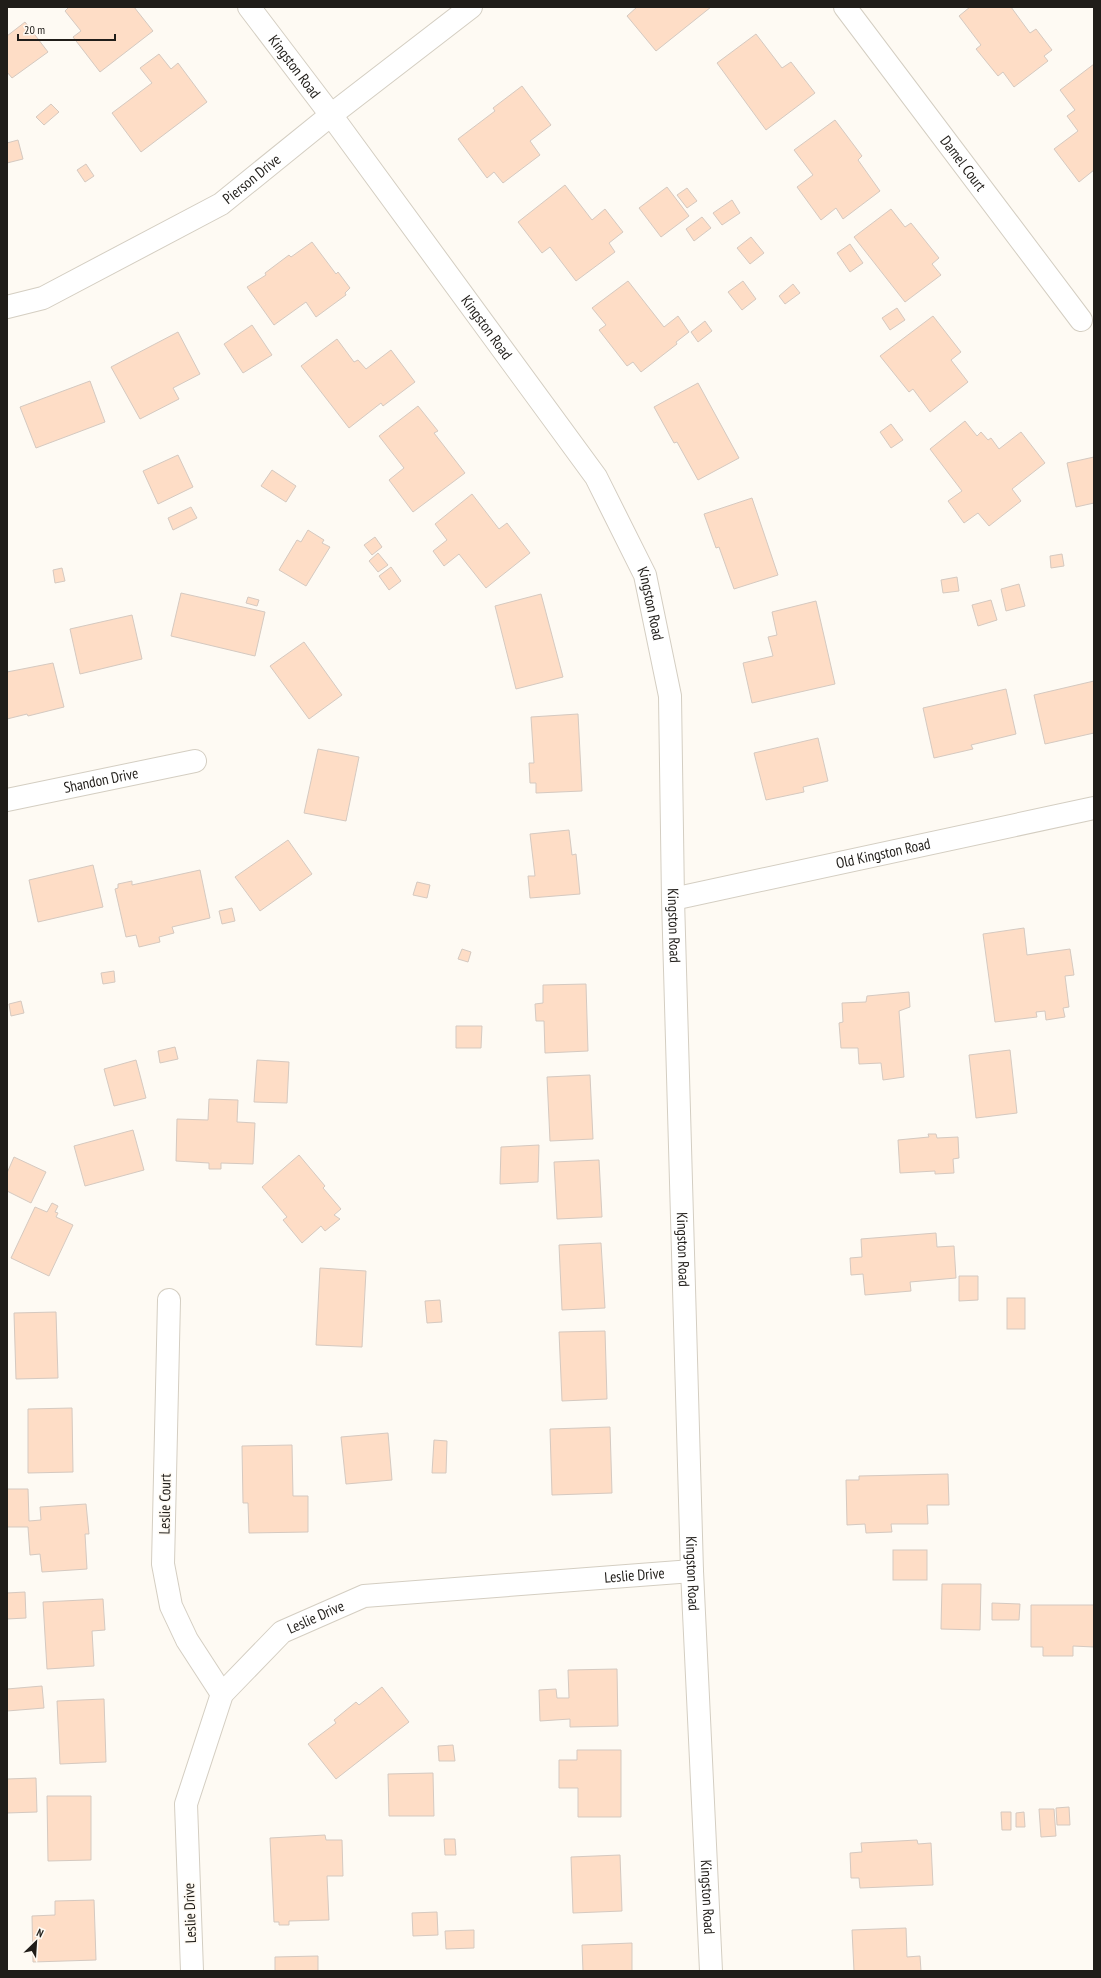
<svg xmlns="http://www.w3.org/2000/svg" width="1101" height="1978" font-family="'PT Sans Narrow',sans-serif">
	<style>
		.building { fill: #feddc6; stroke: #d5c9c0 }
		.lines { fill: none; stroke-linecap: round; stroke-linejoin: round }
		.minor-casing { stroke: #d4cec2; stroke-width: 24 }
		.minor { stroke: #fff; stroke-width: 22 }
		.labels { text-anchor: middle; stroke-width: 3; stroke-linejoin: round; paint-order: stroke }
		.street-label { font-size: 15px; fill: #201d19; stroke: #fefaf3 }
	</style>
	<rect width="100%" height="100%" fill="#fefaf3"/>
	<g class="building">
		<polygon points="69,7 134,7 153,31 100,72 73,37 81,31 65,11"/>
		<polygon points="637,7 711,7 656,51 627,16"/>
		<polygon points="970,7 1011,7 1030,33 1036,29 1052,50 1044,56 1048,61 1014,87 1003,72 998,76 976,49 981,45 959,16"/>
		<polygon points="25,22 48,52 12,78 7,72 7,36"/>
		<polygon points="756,34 782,68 791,62 815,93 766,130 717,63"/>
		<polygon points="159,54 171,69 178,63 207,102 141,152 112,113 152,83 140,68"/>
		<polygon points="1094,64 1094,170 1079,182 1054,149 1078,131 1067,116 1075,110 1060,90"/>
		<polygon points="522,86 551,125 530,141 540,155 503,183 494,172 487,178 458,139 495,111 493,108"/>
		<polygon points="51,104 59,112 44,125 36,117"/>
		<polygon points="835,120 862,156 858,160 880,191 843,219 836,208 821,220 797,187 813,175 794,150"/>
		<polygon points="18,140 23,159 7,163 7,143"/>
		<polygon points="86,164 94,176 85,182 77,170"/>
		<polygon points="565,185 592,220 605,209 623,232 609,243 615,252 576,281 550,247 542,253 518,222"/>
		<polygon points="667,187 689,216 661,237 639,208"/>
		<polygon points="687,188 697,201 687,208 677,195"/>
		<polygon points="732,200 740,213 722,225 713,213"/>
		<polygon points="891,209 905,227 911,223 939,258 932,264 941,275 905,302 854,237"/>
		<polygon points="702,217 711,228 694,241 686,229"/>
		<polygon points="751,237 764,253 750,264 737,248"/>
		<polygon points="312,242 336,274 338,272 350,288 345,293 346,295 316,317 306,302 274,325 247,287 266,275 265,273 289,255 291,257"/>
		<polygon points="850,244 863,263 850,272 837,253"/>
		<polygon points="628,281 664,327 678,316 689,332 676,342 677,344 641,372 633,362 627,366 599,330 606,325 592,308"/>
		<polygon points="743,281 756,299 742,310 728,292"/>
		<polygon points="793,284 800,293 785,304 779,296"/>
		<polygon points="897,308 905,320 890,330 882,318"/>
		<polygon points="933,316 961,352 951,360 968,382 930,412 913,389 909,392 880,356"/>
		<polygon points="705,321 712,331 698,342 691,332"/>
		<polygon points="252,325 272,355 243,373 224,344"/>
		<polygon points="178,332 200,374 173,388 179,399 140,419 111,367"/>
		<polygon points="337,339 354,362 358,360 366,369 391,350 415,382 383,406 381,403 349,428 301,366"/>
		<polygon points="90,381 105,422 36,448 20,407"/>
		<polygon points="698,383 739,458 698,480 677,442 674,443 654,407"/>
		<polygon points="418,406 438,431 434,433 465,473 413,512 389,480 404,468 379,436"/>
		<polygon points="965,421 977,436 981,432 988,440 991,438 999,449 1021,432 1045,463 1012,489 1021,501 989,526 978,513 964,523 948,501 962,491 930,449"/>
		<polygon points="891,424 903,440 891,448 880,432"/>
		<polygon points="178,455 193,487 158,504 143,471"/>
		<polygon points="1094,457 1094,503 1076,507 1067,463"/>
		<polygon points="272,470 296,486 286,502 261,486"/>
		<polygon points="472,494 499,529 507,523 530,553 486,588 459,554 444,566 433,551 447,540 435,524"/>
		<polygon points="752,498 778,575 734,589 719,547 716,548 704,514"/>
		<polygon points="191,507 197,518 173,530 168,518"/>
		<polygon points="308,530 324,540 322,543 330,547 306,586 279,570 297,540 301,542"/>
		<polygon points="375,537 382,547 372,555 364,545"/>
		<polygon points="378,553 388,565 378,572 369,561"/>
		<polygon points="1062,554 1064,566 1051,568 1050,556"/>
		<polygon points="391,567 401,581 389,590 379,576"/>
		<polygon points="62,568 65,581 55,583 53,570"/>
		<polygon points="957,577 959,591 943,593 941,580"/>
		<polygon points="1019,584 1025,606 1006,611 1001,589"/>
		<polygon points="181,593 265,612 255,656 171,636"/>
		<polygon points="541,594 563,677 516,689 495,606"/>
		<polygon points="248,597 259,600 257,606 246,603"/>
		<polygon points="991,600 997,620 978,626 972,605"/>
		<polygon points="816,601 835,684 752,703 743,663 773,656 768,637 777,635 772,612"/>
		<polygon points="132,615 142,659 80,674 70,629"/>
		<polygon points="304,642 342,695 309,719 270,666"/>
		<polygon points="53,663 64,707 28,716 27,714 7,719 7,672"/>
		<polygon points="1094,681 1094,733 1045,744 1034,695"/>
		<polygon points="1006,689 1016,734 971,745 973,749 934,758 923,708"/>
		<polygon points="578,714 582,791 536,793 536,783 530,783 529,763 534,763 531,717"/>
		<polygon points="818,738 828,781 803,787 804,792 766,800 754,753"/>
		<polygon points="318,749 359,757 346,821 304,813"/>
		<polygon points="569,830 572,855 576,854 580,894 530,898 528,876 535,876 530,834"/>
		<polygon points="288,840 312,874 260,911 235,877"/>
		<polygon points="93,865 103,907 38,922 29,880"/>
		<polygon points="200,870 210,918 172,927 174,933 159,937 160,942 139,947 136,935 126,937 115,889 118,888 118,884 132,881 132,885"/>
		<polygon points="417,882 430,885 427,898 413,895"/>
		<polygon points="232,908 235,921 222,924 219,911"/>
		<polygon points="1024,928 1027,955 1070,949 1074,975 1065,976 1069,1007 1063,1008 1065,1017 1046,1020 1045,1011 1036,1012 1037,1017 995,1022 983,934"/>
		<polygon points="462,949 471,952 468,962 458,959"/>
		<polygon points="114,971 115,982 103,984 101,973"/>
		<polygon points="586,984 588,1051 545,1053 544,1021 536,1021 535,1004 543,1003 543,985"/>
		<polygon points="909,992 910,1007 899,1011 904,1077 883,1080 881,1063 859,1064 858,1048 841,1048 839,1023 843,1022 842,1003 866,1002 867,996"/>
		<polygon points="21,1001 24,1013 11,1016 9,1004"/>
		<polygon points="456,1026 482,1026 481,1048 456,1048"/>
		<polygon points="175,1047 178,1059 160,1063 158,1051"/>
		<polygon points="1010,1050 1017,1113 976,1118 969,1055"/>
		<polygon points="136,1060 146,1098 114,1106 104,1069"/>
		<polygon points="257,1060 289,1062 287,1103 254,1102"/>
		<polygon points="590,1075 593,1139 550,1141 547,1077"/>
		<polygon points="209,1099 238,1100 237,1122 255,1123 253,1164 221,1163 221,1169 209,1169 209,1163 176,1161 177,1119 208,1120"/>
		<polygon points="133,1130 144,1170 85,1186 74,1146"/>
		<polygon points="928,1134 936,1134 937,1138 958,1137 959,1158 953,1159 954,1173 935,1174 935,1171 900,1173 898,1140 929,1137"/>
		<polygon points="539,1145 538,1182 500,1184 501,1147"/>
		<polygon points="299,1155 325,1186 323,1188 341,1209 334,1215 340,1219 325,1231 321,1226 302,1243 283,1220 287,1217 262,1187"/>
		<polygon points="14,1157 46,1172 31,1203 7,1191 7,1173"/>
		<polygon points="599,1160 602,1217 557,1219 554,1162"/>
		<polygon points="52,1203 58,1206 55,1212 58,1213 56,1217 73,1225 49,1276 11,1258 35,1207 47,1212"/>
		<polygon points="936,1233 937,1247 954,1246 956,1278 910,1282 911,1291 865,1295 863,1274 851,1275 850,1258 862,1257 861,1239"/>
		<polygon points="601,1243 605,1308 562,1310 559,1245"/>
		<polygon points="320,1268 366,1271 362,1347 316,1345"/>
		<polygon points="959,1276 978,1276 978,1300 959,1301"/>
		<rect x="1007" y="1298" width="18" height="31"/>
		<polygon points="440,1300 442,1322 427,1323 425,1301"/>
		<polygon points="56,1312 58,1378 16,1379 14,1313"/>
		<polygon points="605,1331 607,1399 562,1401 559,1332"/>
		<polygon points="72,1408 73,1472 28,1473 28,1409"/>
		<polygon points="610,1427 612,1493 552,1495 550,1429"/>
		<polygon points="388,1433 392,1480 346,1484 341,1437"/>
		<polygon points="434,1440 447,1441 446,1473 432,1473"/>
		<polygon points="292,1445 293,1496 308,1496 308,1532 249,1533 248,1503 243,1503 242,1446"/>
		<polygon points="948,1474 949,1505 927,1505 928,1524 891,1524 892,1532 866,1533 865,1524 847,1525 846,1480 859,1480 859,1476"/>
		<polygon points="7,1489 28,1489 29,1521 41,1520 40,1507 86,1504 89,1534 85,1534 87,1569 42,1572 40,1554 30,1555 28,1527 7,1527"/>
		<rect x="893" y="1550" width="34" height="30"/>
		<polygon points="942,1584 981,1584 980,1630 941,1629"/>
		<polygon points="25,1592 26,1618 7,1619 7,1593"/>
		<polygon points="103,1599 105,1630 92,1631 94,1666 47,1669 43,1602"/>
		<polygon points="992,1603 1020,1604 1019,1620 992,1620"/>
		<polygon points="1031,1605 1094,1605 1094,1647 1073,1646 1073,1656 1043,1656 1043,1647 1031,1647"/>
		<polygon points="617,1669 618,1726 570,1727 570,1719 540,1721 539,1690 556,1689 557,1698 569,1698 568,1670"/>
		<polygon points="42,1686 44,1708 7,1711 7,1689"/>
		<polygon points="382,1687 409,1722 336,1779 308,1744 336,1723 334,1720 356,1702 359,1705"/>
		<polygon points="104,1699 106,1762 60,1764 57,1701"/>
		<polygon points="453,1745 455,1761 439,1761 438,1746"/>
		<polygon points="577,1750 621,1750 621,1817 578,1817 578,1788 559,1788 559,1760 577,1760"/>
		<polygon points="433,1773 434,1816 389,1816 388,1774"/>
		<polygon points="36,1778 37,1812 7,1813 7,1779"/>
		<polygon points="47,1796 91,1796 91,1860 48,1861"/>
		<polygon points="1069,1807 1070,1825 1057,1825 1056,1808"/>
		<polygon points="1039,1809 1054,1809 1056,1836 1041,1837"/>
		<polygon points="1001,1812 1011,1812 1011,1830 1002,1830"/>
		<polygon points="1024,1812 1025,1827 1016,1827 1016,1813"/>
		<polygon points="325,1835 326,1840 342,1840 343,1876 327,1876 329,1920 289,1921 289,1925 279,1925 279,1922 274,1922 270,1838"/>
		<polygon points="444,1839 455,1839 456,1855 445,1855"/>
		<polygon points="917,1840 918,1844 931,1843 933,1885 860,1888 859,1878 851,1878 850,1853 862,1852 861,1843"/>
		<polygon points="620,1855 622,1911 573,1913 571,1857"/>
		<polygon points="94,1900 96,1960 33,1962 32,1916 55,1915 55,1901"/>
		<polygon points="437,1912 438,1935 413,1936 412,1913"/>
		<polygon points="906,1928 907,1957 920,1956 921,1971 854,1971 852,1930"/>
		<polygon points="474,1930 474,1948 446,1949 445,1931"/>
		<polygon points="632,1943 632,1971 583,1971 582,1945"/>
		<polygon points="318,1956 318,1971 275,1971 275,1957"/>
	</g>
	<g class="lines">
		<defs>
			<g id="minor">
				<path id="s1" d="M249,7L331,115L596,477L645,575L670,696L673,899L692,1571L711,1971"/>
				<path id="s2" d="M845,7L1081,320"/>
				<path id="s3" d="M7,307L43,298L221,204L331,115L471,7"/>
				<path id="s4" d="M7,800L195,761"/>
				<path id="s5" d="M673,899L1094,808"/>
				<polyline points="169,1300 163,1564 171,1606 187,1640 222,1694"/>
				<path id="s6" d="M192,1971L186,1804L222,1694L282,1632L364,1596L692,1571"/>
			</g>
		</defs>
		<use href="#minor" class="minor-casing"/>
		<use href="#minor" class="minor"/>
	</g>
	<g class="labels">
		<g class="street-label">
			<text dy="5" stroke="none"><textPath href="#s1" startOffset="75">Kingston Road</textPath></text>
			<text dy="5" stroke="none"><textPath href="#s2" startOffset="196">Damel Court</textPath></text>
			<text dy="5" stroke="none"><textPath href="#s3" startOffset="278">Pierson Drive</textPath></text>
			<text dy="5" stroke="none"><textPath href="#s1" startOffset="399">Kingston Road</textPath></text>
			<text dy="5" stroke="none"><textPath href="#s1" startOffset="723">Kingston Road</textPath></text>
			<text dy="5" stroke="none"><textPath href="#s4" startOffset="96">Shandon Drive</textPath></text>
			<text dy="5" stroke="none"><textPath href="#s5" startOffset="215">Old Kingston Road</textPath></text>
			<text dy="5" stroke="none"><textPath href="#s1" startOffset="1047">Kingston Road</textPath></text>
			<text dy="5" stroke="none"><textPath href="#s1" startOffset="1371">Kingston Road</textPath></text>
			<text transform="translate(165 1504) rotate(-89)" y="5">Leslie Court</text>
			<text dy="5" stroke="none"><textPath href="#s1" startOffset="1695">Kingston Road</textPath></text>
			<text dy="5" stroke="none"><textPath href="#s6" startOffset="730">Leslie Drive</textPath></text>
			<text dy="5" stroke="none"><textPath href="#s6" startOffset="406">Leslie Drive</textPath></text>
			<text dy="5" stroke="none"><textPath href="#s1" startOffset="2019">Kingston Road</textPath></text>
			<text transform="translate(190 1913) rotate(-92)" y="5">Leslie Drive</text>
		</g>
	</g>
	<rect width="1101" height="1978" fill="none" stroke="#201d19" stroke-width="16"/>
	<g transform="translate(36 1942) rotate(25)" stroke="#fefaf3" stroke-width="3" paint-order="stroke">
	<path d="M0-3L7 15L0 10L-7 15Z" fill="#201d19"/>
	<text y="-6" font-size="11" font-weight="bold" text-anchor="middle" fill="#201d19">N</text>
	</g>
	<path d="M18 34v6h97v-6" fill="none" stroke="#201d19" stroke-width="2"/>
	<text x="24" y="34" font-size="12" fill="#201d19" stroke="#fefaf3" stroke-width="3" paint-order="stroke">20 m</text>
</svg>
